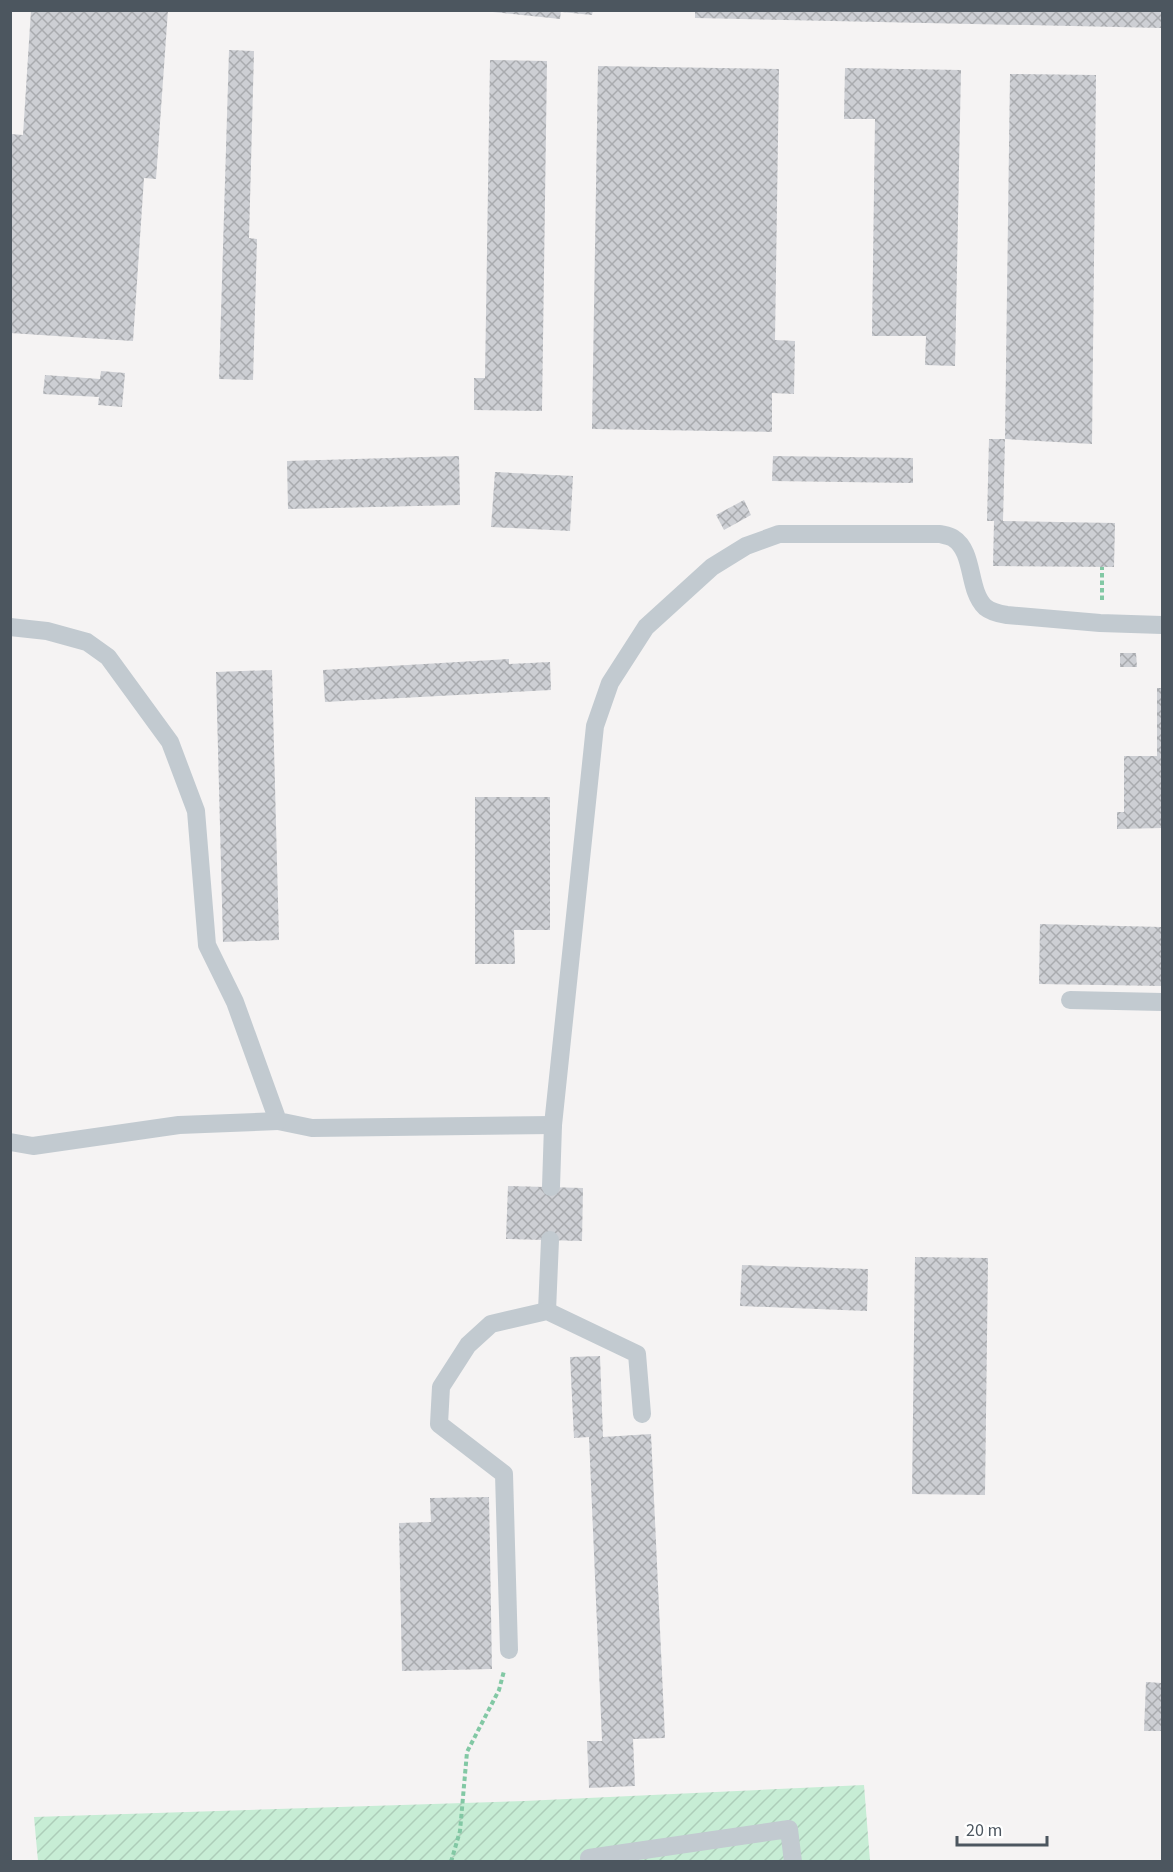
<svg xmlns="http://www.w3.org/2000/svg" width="1173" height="1872" font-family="'Source Sans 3',sans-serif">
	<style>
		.garden { fill: url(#garden-furrows) }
		.building { fill: url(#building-cross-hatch) }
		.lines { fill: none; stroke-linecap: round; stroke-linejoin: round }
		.path { stroke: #82c8a4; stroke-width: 4; stroke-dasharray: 4.5 3; stroke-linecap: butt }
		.service { stroke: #c2cad0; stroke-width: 18 }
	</style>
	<defs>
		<pattern id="garden-furrows" width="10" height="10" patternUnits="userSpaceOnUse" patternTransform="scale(1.5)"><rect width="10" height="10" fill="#c7edd5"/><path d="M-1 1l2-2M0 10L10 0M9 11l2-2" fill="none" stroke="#adcdb9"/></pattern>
		<pattern id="building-cross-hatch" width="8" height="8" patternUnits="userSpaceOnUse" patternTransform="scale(1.5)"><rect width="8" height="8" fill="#cdcfd4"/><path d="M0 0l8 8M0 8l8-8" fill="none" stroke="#a9abaf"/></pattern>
	</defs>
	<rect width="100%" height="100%" fill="#f5f3f3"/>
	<polygon class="garden" points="864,1785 870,1861 38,1861 34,1817 524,1801"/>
	<g class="building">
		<polygon points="31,10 168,10 156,179 144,178 133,341 10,333 10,146 11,134 23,135"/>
		<polygon points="493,10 561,10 560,19 493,12"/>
		<polygon points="562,10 593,10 592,15 562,12"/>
		<polygon points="695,10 1162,10 1162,28 695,18"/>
		<polygon points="229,50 254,51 249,238 257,239 253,380 219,379"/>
		<polygon points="490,60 547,61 542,411 474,410 474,378 485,378"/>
		<polygon points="598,66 779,69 775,340 795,341 794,394 772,393 772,432 592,429"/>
		<polygon points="845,68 961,70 955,366 925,365 926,336 872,336 875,119 844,119"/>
		<polygon points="1010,74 1096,75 1092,444 1005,439"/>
		<polygon points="101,371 125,373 122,407 98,405 99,397 43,394 45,375 100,379"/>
		<polygon points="989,439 1005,439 1003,521 1115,523 1114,567 993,566 994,521 987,521"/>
		<polygon points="459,456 460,505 288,509 287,461"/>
		<polygon points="773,456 913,458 913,483 772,481"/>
		<polygon points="495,472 573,476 570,531 491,527"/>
		<polygon points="744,500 751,515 724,530 716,515"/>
		<polygon points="1120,653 1136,653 1137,667 1120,667"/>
		<polygon points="509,659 509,664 550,662 551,690 325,702 323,670"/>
		<polygon points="272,670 279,940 223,942 216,672"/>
		<polygon points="1157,688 1162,688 1162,828 1117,829 1117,812 1124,812 1124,756 1157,756"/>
		<polygon points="475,797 550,797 550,930 514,930 515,964 475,964"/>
		<polygon points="1040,924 1162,927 1162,986 1039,984"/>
		<polygon points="508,1186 583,1188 582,1241 506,1239"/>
		<polygon points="915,1257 988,1258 985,1495 912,1494"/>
		<polygon points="742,1265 868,1269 867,1311 740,1306"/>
		<polygon points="600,1356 603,1437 651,1434 665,1738 633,1739 635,1786 589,1788 587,1741 602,1741 589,1437 574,1438 570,1357"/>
		<polygon points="489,1497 492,1669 402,1671 399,1523 431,1522 430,1498"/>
		<polygon points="1146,1682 1162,1683 1162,1731 1144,1731"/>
	</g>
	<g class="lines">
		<g class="path">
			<polyline points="1102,600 1102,567"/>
			<polyline points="451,1862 460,1831 467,1752 499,1690 504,1671"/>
		</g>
		<g class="service">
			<polyline points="10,627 47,631 87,642 108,657 170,742 196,811 207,945 235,1002 278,1121 312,1128 553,1125"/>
			<polyline points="1070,1000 1162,1002"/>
			<polyline points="10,1142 33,1146 179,1125 278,1121"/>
			<path d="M551,1187L553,1125L595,726L610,683L646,627L712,567L746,546L779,534H940C944,535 950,536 953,538C975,552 967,589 985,607C991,612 1000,614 1007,615L1100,623L1162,625"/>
			<polyline points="547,1311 550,1240"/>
			<polyline points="509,1650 504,1474 439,1424 441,1387 468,1345 491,1324 547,1311 637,1354 642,1414"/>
			<polyline points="589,1858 789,1829 793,1862"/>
		</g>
	</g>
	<rect width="1173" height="1872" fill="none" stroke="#4c565f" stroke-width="24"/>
	<path d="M957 1836v9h90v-9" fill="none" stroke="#4c565f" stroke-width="3"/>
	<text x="966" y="1836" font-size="18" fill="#4c565f" stroke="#ffffff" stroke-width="4.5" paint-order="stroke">20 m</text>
</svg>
